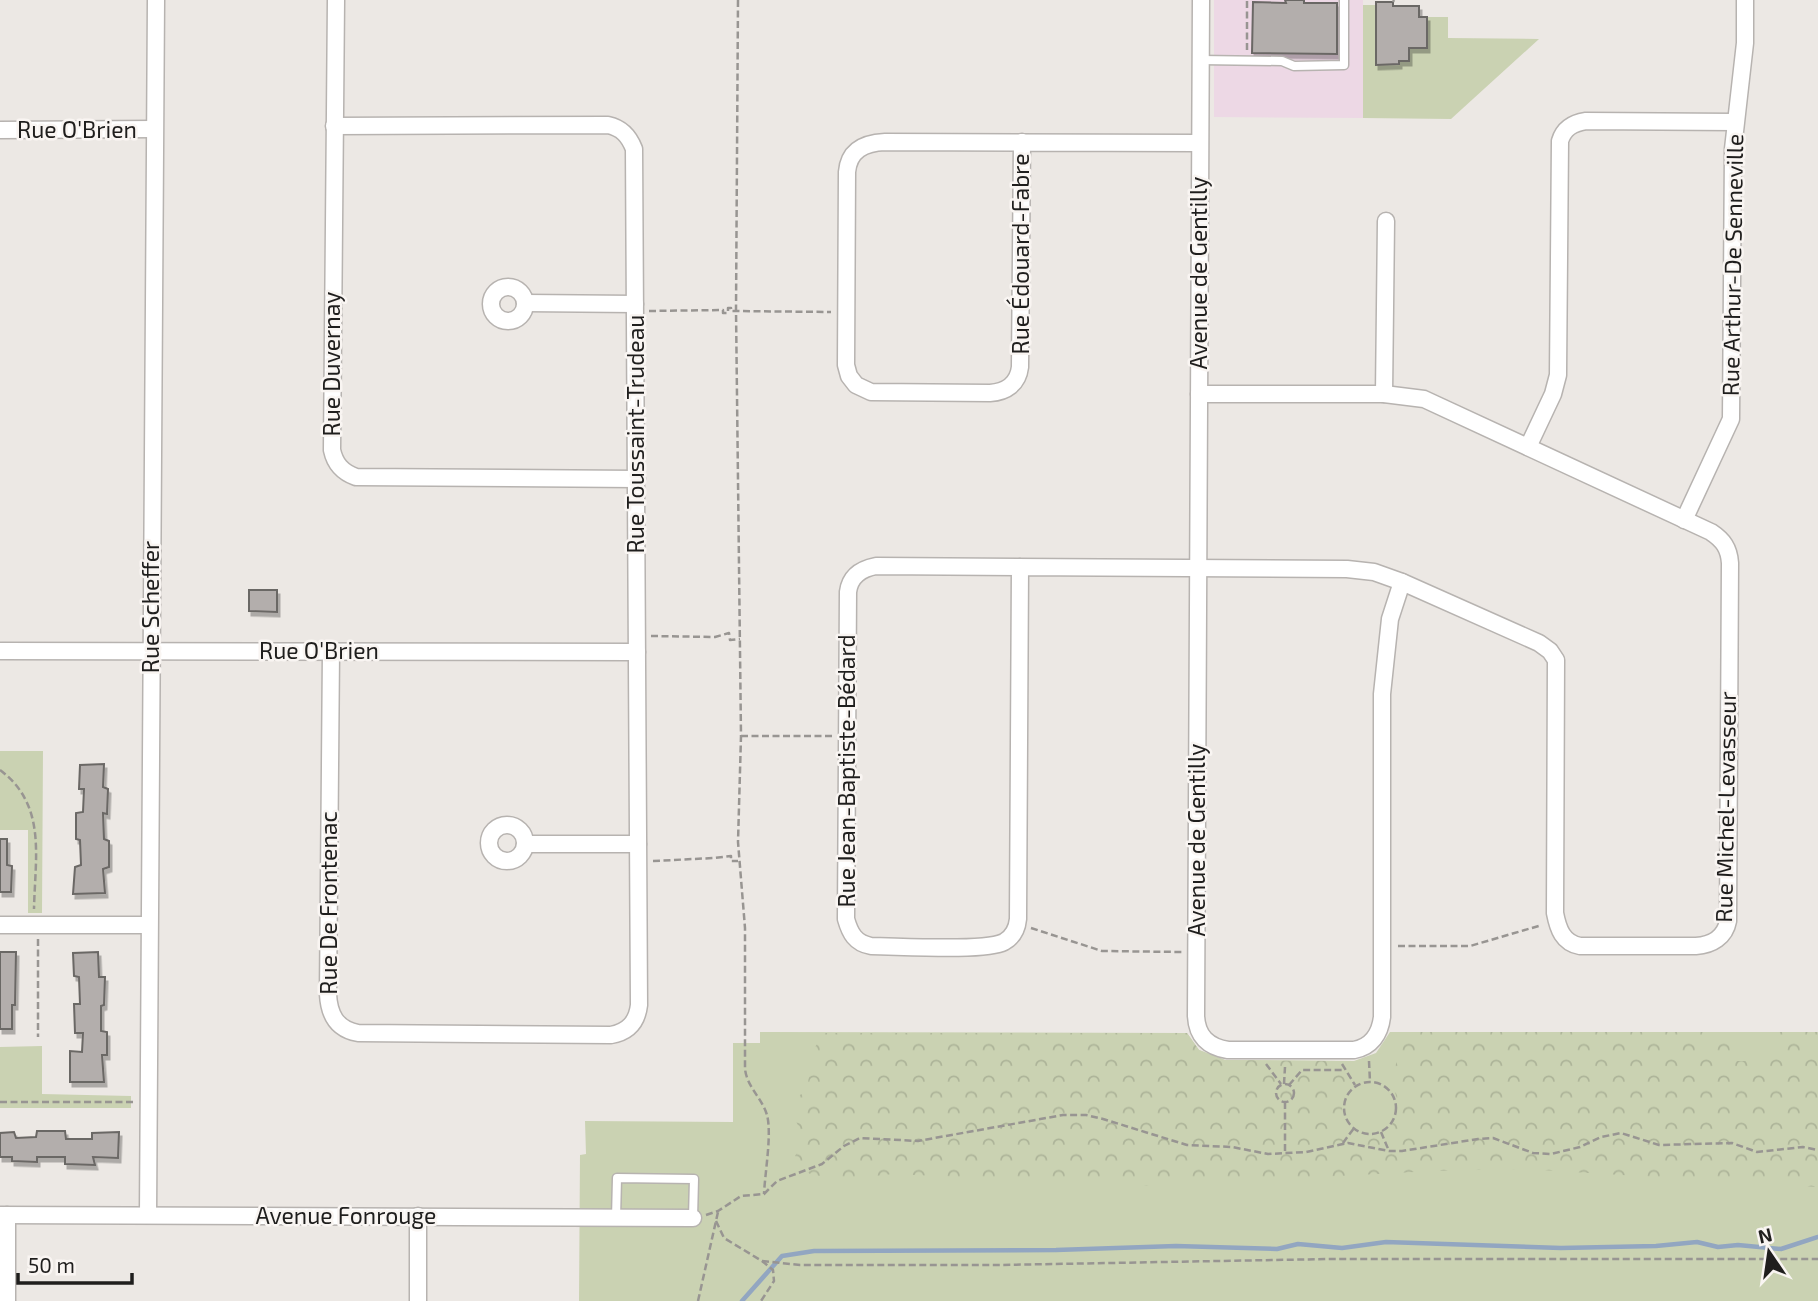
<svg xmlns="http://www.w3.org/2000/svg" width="1818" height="1301" font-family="'Exo 2',sans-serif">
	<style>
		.commercial { fill: #edd8e5 }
		.green { fill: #cad2b2 }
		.forest { fill: url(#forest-crowns) }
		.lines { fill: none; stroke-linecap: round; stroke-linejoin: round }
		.stream { stroke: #92a6c1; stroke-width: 4.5 }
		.building { fill: #b3aeac; stroke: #6b6765; stroke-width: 2; filter: url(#shadow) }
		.lane-casing { stroke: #b7b3b0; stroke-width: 11 }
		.street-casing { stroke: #b7b3b0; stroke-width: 19 }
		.path { stroke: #989592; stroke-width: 2.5; stroke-dasharray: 7 3.5; stroke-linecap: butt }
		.lane { stroke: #fff; stroke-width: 8 }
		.street { stroke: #fff; stroke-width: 16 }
		.labels { text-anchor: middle; stroke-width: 5; stroke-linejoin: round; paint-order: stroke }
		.street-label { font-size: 23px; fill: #1f1e1d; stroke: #f9f5f2 }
	</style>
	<defs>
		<pattern id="forest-crowns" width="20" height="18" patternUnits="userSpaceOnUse" patternTransform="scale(1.75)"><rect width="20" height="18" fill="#cad2b2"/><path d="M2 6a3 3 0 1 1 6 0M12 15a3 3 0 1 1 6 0" fill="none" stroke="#adb499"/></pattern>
		<filter id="shadow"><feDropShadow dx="2.5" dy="4.5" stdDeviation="0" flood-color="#0004"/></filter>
	</defs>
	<rect width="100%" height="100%" fill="#ece8e4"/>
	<polygon class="commercial" points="1214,0 1363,0 1363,118 1214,117"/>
	<g class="green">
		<polygon points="1363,5 1376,5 1377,65 1398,64 1399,61 1409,61 1409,48 1427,48 1427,17 1448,17 1448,38 1539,39 1451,119 1363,118"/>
		<polygon points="0,751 43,751 42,913 28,913 28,830 0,830"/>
		<polygon points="760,1032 1187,1033 1199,1050 1225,1060 1354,1061 1376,1053 1390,1032 1818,1032 1818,1301 579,1301 580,1155 586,1154 585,1121 733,1122 733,1043 760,1043"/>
		<polygon points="42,1046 42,1094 131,1096 131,1108 0,1108 0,1047"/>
	</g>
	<path class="forest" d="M1406,1032H1706L1707,1039H1729L1731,1061H1769L1778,1055L1777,1032H1818V1187L1523,1169L1433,1171L1155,1186L893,1174L840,1180L810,1174L802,1168L795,1156L804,1139L795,1119L791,1100L807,1091L812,1051L825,1033H1187L1199,1050L1225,1060L1339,1061L1350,1082L1346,1085L1349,1089C1329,1118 1355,1148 1387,1132L1397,1116L1399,1105L1391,1080Z"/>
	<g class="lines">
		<polyline class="stream" points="742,1301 782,1256 814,1251 1056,1250 1176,1246 1277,1249 1298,1244 1342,1248 1386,1242 1561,1248 1656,1246 1697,1242 1718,1247 1738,1245 1781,1249 1818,1237"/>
	</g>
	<g class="building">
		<polygon points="1285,0 1304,0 1304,3 1337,3 1337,54 1252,53 1253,2 1286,3"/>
		<polygon points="1376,2 1393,2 1393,6 1419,6 1419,17 1427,17 1427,48 1409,48 1409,61 1399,61 1399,64 1376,65"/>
		<polygon points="249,590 277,590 277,612 249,611"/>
		<polygon points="104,764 103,787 108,789 107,814 103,813 104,839 109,841 109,867 103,869 105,893 73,894 75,867 81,865 80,840 76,839 76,813 83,812 84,789 79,789 80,765"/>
		<polygon points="0,839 7,839 7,865 12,866 11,892 0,892"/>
		<polygon points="0,952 16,952 15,1005 12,1005 12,1029 0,1029"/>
		<polygon points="98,952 99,977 105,977 104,1005 101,1006 101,1031 107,1032 107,1055 102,1055 104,1082 70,1082 70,1051 82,1052 83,1033 75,1033 74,1004 80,1004 79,977 74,976 73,953"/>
		<polygon points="37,1131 65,1131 66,1139 92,1139 92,1133 119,1132 118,1158 93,1157 95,1165 65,1164 65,1157 37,1157 37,1162 12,1161 12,1157 0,1157 0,1133 14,1132 16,1138 36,1137"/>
	</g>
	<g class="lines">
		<defs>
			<g id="lane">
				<polyline points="1200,60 1282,61 1294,66 1344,65 1344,0"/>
				<polyline points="616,1218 617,1178 694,1179 693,1218"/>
			</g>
			<g id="street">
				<path d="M336,0L332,450C335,464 342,472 356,477L637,479"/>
				<path d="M1201,0L1196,1016C1197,1036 1208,1047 1228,1050H1354C1371,1047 1380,1034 1382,1017V694L1390,619L1402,582"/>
				<polyline points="0,130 154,129"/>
				<path d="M1022,142L1020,367C1018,384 1006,392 990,393L871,392L856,385L849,376L846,365L847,172C849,150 864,143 885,142L1199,143"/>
				<circle cx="508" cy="304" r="17"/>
				<polyline points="525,303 635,304"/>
				<polyline points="1384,394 1386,221"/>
				<path d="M1528,447L1553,394L1558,375L1560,141C1564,128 1573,123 1586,121L1735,122"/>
				<polyline points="1684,520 1731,419 1733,149 1745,43 1745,0"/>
				<path d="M1020,567L1018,919C1017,929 1013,937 1004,942C985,952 897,946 871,946C855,943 850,933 846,919L848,592C850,576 861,569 876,566L1347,569L1374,572L1402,582L1539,643L1550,651L1556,660L1555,913C1558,929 1563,943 1580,946H1696C1712,945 1725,937 1728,921L1730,563C1729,548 1723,540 1711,532L1424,399L1384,394H1199"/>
				<polyline points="0,651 637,652"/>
				<path d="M331,651L328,994C329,1014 336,1029 358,1033L611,1035C628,1032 637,1022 639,1005L634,149C629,136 622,128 608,125L334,126"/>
				<circle cx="507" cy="843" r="18"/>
				<polyline points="525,844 638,844"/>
				<polyline points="0,925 149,925"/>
				<polyline points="0,1215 693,1218"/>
				<polyline points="148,1215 156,0"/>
				<polyline points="7,1301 7,1215"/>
				<polyline points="418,1301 418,1216"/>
			</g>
		</defs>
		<use href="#lane" class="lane-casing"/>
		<use href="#street" class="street-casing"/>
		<g class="path">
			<path d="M738,0L736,310L741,736L738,842L745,928V1069C747,1087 762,1098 767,1115C772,1134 765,1172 764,1194"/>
			<polyline points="1393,2 1394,0"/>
			<polyline points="1247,50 1247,0"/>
			<polyline points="649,311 723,310 723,313 728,313 728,308 731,308 731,311 831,312"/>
			<polyline points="651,636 715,637 729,633 730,640 740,639"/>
			<polyline points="741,736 832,736"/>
			<path d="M0,770C47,805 35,857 34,909"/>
			<polyline points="653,861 714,858 731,856 731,861 738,861"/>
			<polyline points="1031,928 1102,951 1182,952"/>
			<polyline points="38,939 38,1037"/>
			<polyline points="1398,946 1470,946 1542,925"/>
			<polyline points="1369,1061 1370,1082"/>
			<polyline points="1266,1064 1281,1084"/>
			<polyline points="1342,1064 1355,1085"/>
			<circle cx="1370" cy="1108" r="26"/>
			<circle cx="1285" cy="1093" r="9"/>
			<polyline points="1284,1084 1285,1067"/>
			<polyline points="1289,1085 1302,1070 1345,1070"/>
			<polyline points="0,1102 134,1102"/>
			<polyline points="1285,1102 1285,1154"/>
			<polyline points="1381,1132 1389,1151"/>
			<polyline points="1343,1143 1354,1128"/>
			<polyline points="706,1215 718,1211 741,1196 764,1194 777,1181 822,1164 844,1146 860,1138 918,1141 1063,1115 1086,1115 1103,1119 1187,1145 1232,1147 1268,1154 1306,1152 1348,1143 1389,1151 1402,1151 1478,1139 1493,1138 1533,1153 1551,1154 1580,1147 1601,1137 1621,1133 1659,1145 1732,1143 1757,1152 1803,1147 1818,1150"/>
			<polyline points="716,1221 724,1238 762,1261 773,1270 774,1281 761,1301"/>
			<polyline points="762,1261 800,1265 999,1265 1329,1259 1818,1259"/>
			<polyline points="698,1301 718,1212"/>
		</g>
		<use href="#lane" class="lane"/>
		<use href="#street" class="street"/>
	</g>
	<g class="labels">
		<g class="street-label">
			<text x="77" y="138">Rue O'Brien</text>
			<text transform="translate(1021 254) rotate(-90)" y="8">Rue Édouard-Fabre</text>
			<text transform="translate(1733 265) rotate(-89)" y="8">Rue Arthur-De Senneville</text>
			<text transform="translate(1199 273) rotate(-90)" y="8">Avenue de Gentilly</text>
			<text transform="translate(332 364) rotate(-90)" y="8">Rue Duvernay</text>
			<text transform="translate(636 434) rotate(-90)" y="8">Rue Toussaint-Trudeau</text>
			<text transform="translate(151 607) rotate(-90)" y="8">Rue Scheffer</text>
			<text x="319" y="659">Rue O'Brien</text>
			<text transform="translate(847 771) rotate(-90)" y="8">Rue Jean-Baptiste-Bédard</text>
			<text transform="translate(1726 807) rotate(-89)" y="8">Rue Michel-Levasseur</text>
			<text transform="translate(1197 840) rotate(-90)" y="8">Avenue de Gentilly</text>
			<text transform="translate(329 903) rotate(-90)" y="8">Rue De Frontenac</text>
			<text x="346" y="1224">Avenue Fonrouge</text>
		</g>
	</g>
	<g transform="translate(1769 1252) rotate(347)" stroke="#f9f5f2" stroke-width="5" paint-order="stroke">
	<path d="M0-5L12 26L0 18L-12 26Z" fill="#1f1e1d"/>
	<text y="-10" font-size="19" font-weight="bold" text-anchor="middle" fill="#1f1e1d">N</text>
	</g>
	<path d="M18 1273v10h114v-10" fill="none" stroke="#1f1e1d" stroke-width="3.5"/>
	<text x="28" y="1273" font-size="21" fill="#1f1e1d" stroke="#f9f5f2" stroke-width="5" paint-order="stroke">50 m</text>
</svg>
